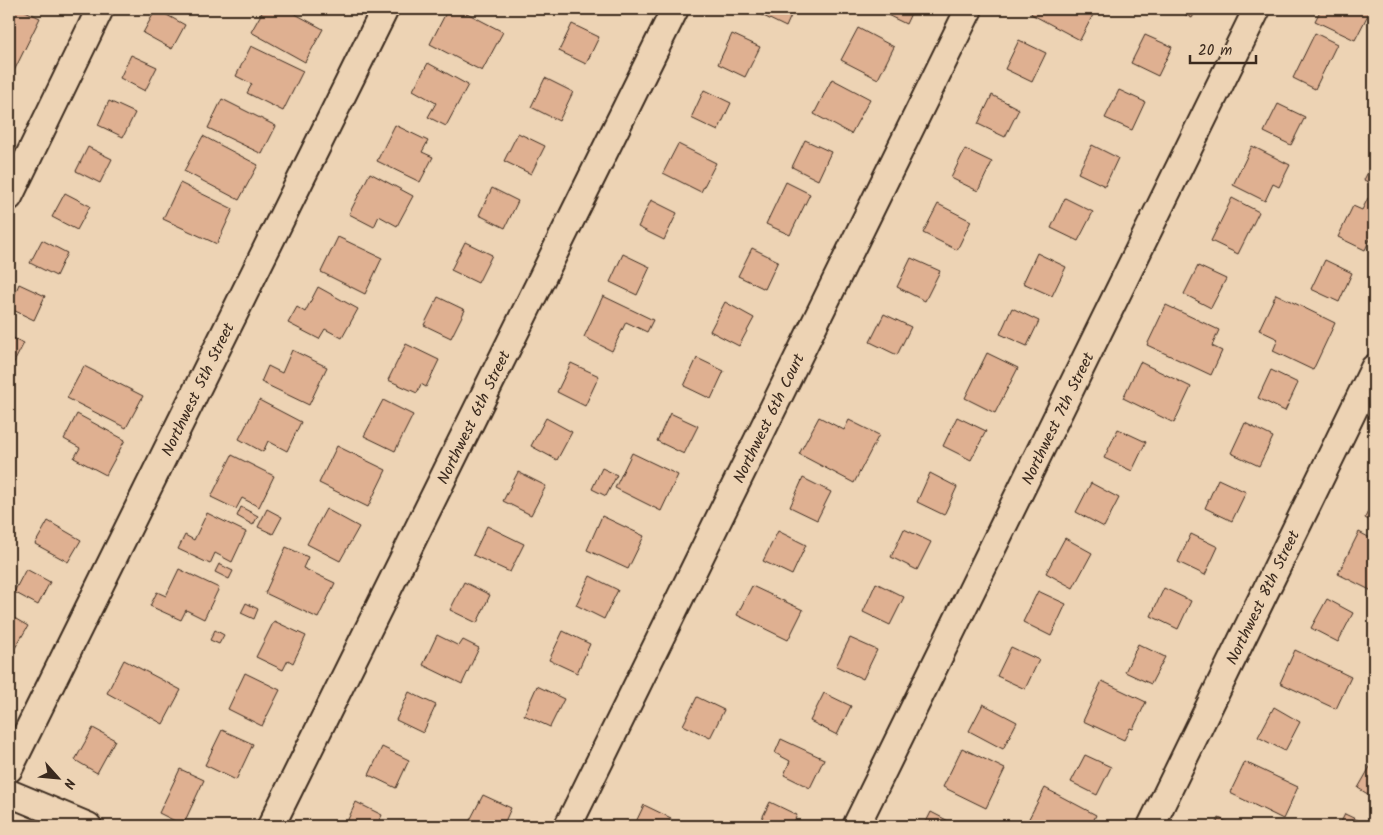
<svg xmlns="http://www.w3.org/2000/svg" width="1383" height="835" font-family="Kalam,sans-serif">
	<style>
		.building { fill: #dfb091; stroke: #3b2a1e }
		.lines { fill: none; stroke-linecap: round; stroke-linejoin: round }
		.street-casing { stroke: #3b2a1e; stroke-width: 30 }
		.street { stroke: #edd3b4; stroke-width: 26 }
		.labels { text-anchor: middle; stroke-width: 4.5; stroke-linejoin: round; paint-order: stroke }
		.street-label { font-size: 16px; fill: #3b2a1e; stroke: #edd3b4 }
	</style>
	<rect width="100%" height="100%" fill="#edd3b4"/>
	<filter id="ink" filterUnits="userSpaceOnUse"><feTurbulence type="fractalNoise" baseFrequency=".02" numOctaves="2"/><feDisplacementMap in="SourceGraphic" scale="10" xChannelSelector="R" yChannelSelector="G"/><feConvolveMatrix kernelMatrix="1 2 1 2 8 2 1 2 1" color-interpolation-filters="sRGB"/></filter>
	<g filter="url(#ink)">
		<g class="building">
			<polygon points="10,9 21,9 40,18 14,71 9,68"/>
			<polygon points="156,9 185,25 172,49 143,33"/>
			<polygon points="264,9 286,9 323,29 305,62 251,32"/>
			<polygon points="448,9 459,9 503,32 482,71 430,44"/>
			<polygon points="749,9 794,9 786,27"/>
			<polygon points="875,9 913,9 906,24"/>
			<polygon points="1034,9 1091,9 1095,11 1080,40 1031,14"/>
			<polygon points="1174,9 1197,9 1192,18"/>
			<polygon points="1321,9 1371,9 1355,40 1315,21"/>
			<polygon points="572,24 599,37 586,64 559,51"/>
			<polygon points="858,28 894,47 878,79 841,60"/>
			<polygon points="1315,33 1337,44 1315,89 1293,78"/>
			<polygon points="732,34 760,47 745,77 718,64"/>
			<polygon points="1145,35 1172,47 1158,76 1131,63"/>
			<polygon points="1019,40 1046,53 1032,82 1005,69"/>
			<polygon points="251,46 303,71 283,111 247,93 252,84 236,76"/>
			<polygon points="131,55 157,67 145,91 120,78"/>
			<polygon points="428,63 468,85 446,126 428,117 436,103 413,90"/>
			<polygon points="545,78 573,92 559,121 531,107"/>
			<polygon points="832,79 870,99 851,134 814,114"/>
			<polygon points="704,90 731,103 718,131 691,118"/>
			<polygon points="1119,90 1145,102 1132,130 1105,118"/>
			<polygon points="992,95 1019,109 1005,137 978,124"/>
			<polygon points="222,99 276,126 262,154 208,128"/>
			<polygon points="109,101 135,113 123,137 98,125"/>
			<polygon points="1278,104 1305,117 1291,145 1264,132"/>
			<polygon points="395,125 428,141 422,152 433,157 420,182 377,161"/>
			<polygon points="518,133 545,146 531,174 504,161"/>
			<polygon points="203,136 258,165 239,200 184,171"/>
			<polygon points="805,140 831,152 818,180 792,167"/>
			<polygon points="678,144 716,163 701,192 663,173"/>
			<polygon points="1092,145 1118,158 1105,186 1078,173"/>
			<polygon points="1252,146 1290,165 1279,187 1273,184 1265,201 1233,185"/>
			<polygon points="88,147 112,159 100,183 76,171"/>
			<polygon points="965,149 992,162 978,191 951,178"/>
			<polygon points="1374,160 1374,185 1364,180"/>
			<polygon points="370,173 413,196 397,226 379,216 374,227 349,214"/>
			<polygon points="786,182 810,194 790,235 766,224"/>
			<polygon points="180,183 233,209 217,244 163,219"/>
			<polygon points="492,188 518,201 505,228 479,215"/>
			<polygon points="65,193 90,206 77,230 52,217"/>
			<polygon points="1065,198 1093,212 1078,241 1051,228"/>
			<polygon points="1232,198 1259,212 1238,254 1211,241"/>
			<polygon points="1368,198 1374,200 1374,231 1365,250 1338,237 1353,206 1362,210"/>
			<polygon points="651,200 677,213 664,240 638,227"/>
			<polygon points="938,204 971,221 957,250 923,233"/>
			<polygon points="338,237 382,258 365,294 321,272"/>
			<polygon points="42,240 67,253 56,276 30,263"/>
			<polygon points="465,242 492,255 478,283 451,270"/>
			<polygon points="752,248 778,261 765,289 738,276"/>
			<polygon points="1037,253 1066,267 1052,296 1023,283"/>
			<polygon points="623,254 650,267 637,295 610,282"/>
			<polygon points="911,258 940,271 925,301 897,287"/>
			<polygon points="1325,260 1352,273 1339,302 1311,289"/>
			<polygon points="1198,266 1226,279 1211,308 1184,294"/>
			<polygon points="19,284 45,296 34,320 9,308"/>
			<polygon points="318,287 358,309 342,338 325,329 319,339 288,323 297,307 305,312"/>
			<polygon points="1276,294 1335,323 1313,370 1273,351 1278,339 1259,330"/>
			<polygon points="603,296 653,320 647,332 626,322 612,351 584,337"/>
			<polygon points="438,297 465,310 451,338 424,325"/>
			<polygon points="725,302 754,318 739,346 710,331"/>
			<polygon points="1166,305 1219,330 1212,346 1222,351 1211,375 1147,345"/>
			<polygon points="1012,308 1039,321 1027,346 1000,334"/>
			<polygon points="884,314 911,327 897,355 870,342"/>
			<polygon points="9,336 24,343 11,368 9,367"/>
			<polygon points="406,344 439,360 426,387 421,384 417,393 388,380"/>
			<polygon points="292,350 327,367 309,405 261,382 268,366 282,373"/>
			<polygon points="987,353 1018,368 995,413 965,398"/>
			<polygon points="697,358 724,371 711,399 684,386"/>
			<polygon points="1140,362 1191,387 1174,423 1123,398"/>
			<polygon points="571,363 599,376 585,406 557,392"/>
			<polygon points="84,366 143,396 126,428 67,398"/>
			<polygon points="1271,370 1298,383 1285,411 1258,398"/>
			<polygon points="259,400 301,422 287,451 268,441 263,452 239,439"/>
			<polygon points="383,400 413,415 395,451 364,436"/>
			<polygon points="670,413 698,426 684,454 657,441"/>
			<polygon points="77,414 125,440 106,475 74,458 80,448 64,439"/>
			<polygon points="819,417 844,430 849,420 879,435 854,483 799,454"/>
			<polygon points="957,417 986,431 971,460 943,446"/>
			<polygon points="546,418 572,432 557,460 531,446"/>
			<polygon points="1245,423 1273,437 1259,466 1231,453"/>
			<polygon points="1118,429 1146,442 1132,471 1104,458"/>
			<polygon points="337,446 386,470 368,507 319,483"/>
			<polygon points="632,453 678,475 661,511 615,488"/>
			<polygon points="232,455 274,476 259,507 242,498 236,509 211,497"/>
			<polygon points="602,468 617,475 606,496 592,489"/>
			<polygon points="518,472 546,486 531,515 503,501"/>
			<polygon points="930,473 957,487 944,515 917,502"/>
			<polygon points="803,478 831,492 817,520 790,507"/>
			<polygon points="1218,479 1246,492 1232,521 1205,508"/>
			<polygon points="1091,483 1119,498 1104,527 1076,512"/>
			<polygon points="1374,498 1374,523 1365,518"/>
			<polygon points="241,507 258,516 253,525 237,516"/>
			<polygon points="267,509 282,517 273,534 258,527"/>
			<polygon points="326,509 359,527 340,561 307,544"/>
			<polygon points="207,513 246,532 232,562 215,553 210,564 178,549 185,535 194,540"/>
			<polygon points="602,516 644,536 628,569 587,550"/>
			<polygon points="48,521 81,540 68,562 35,544"/>
			<polygon points="487,526 524,544 510,572 473,555"/>
			<polygon points="904,529 931,542 917,570 891,557"/>
			<polygon points="778,531 806,545 792,575 763,561"/>
			<polygon points="1359,532 1374,540 1374,592 1338,574"/>
			<polygon points="1191,534 1218,547 1205,575 1178,562"/>
			<polygon points="1065,538 1092,553 1073,588 1046,573"/>
			<polygon points="286,547 308,557 303,568 335,583 318,618 265,593"/>
			<polygon points="219,564 233,571 229,579 215,572"/>
			<polygon points="26,569 50,582 38,605 14,592"/>
			<polygon points="179,569 219,588 204,619 186,610 181,620 150,606 157,592 166,596"/>
			<polygon points="590,576 618,590 604,619 576,605"/>
			<polygon points="464,582 490,595 477,623 450,610"/>
			<polygon points="876,583 904,597 890,625 863,612"/>
			<polygon points="752,586 803,610 788,640 737,615"/>
			<polygon points="1164,588 1191,601 1178,629 1151,616"/>
			<polygon points="1038,591 1066,604 1051,636 1023,622"/>
			<polygon points="1327,599 1353,613 1338,642 1311,628"/>
			<polygon points="246,603 258,609 254,619 241,613"/>
			<polygon points="9,615 28,626 15,648 9,645"/>
			<polygon points="274,621 306,636 293,663 288,660 283,670 256,657"/>
			<polygon points="215,630 224,635 219,644 210,640"/>
			<polygon points="563,631 590,644 577,673 549,660"/>
			<polygon points="437,635 459,646 463,640 479,648 462,684 423,665"/>
			<polygon points="850,638 877,650 863,679 836,666"/>
			<polygon points="1138,644 1165,657 1151,684 1125,672"/>
			<polygon points="1011,647 1039,660 1025,689 997,676"/>
			<polygon points="1295,650 1351,677 1336,709 1280,683"/>
			<polygon points="124,660 181,690 163,724 107,693"/>
			<polygon points="245,673 280,690 262,726 228,709"/>
			<polygon points="1102,681 1146,702 1133,729 1130,728 1124,740 1083,721"/>
			<polygon points="537,686 564,699 550,727 524,715"/>
			<polygon points="409,692 436,705 423,733 396,720"/>
			<polygon points="824,693 851,706 837,735 810,721"/>
			<polygon points="697,697 724,710 710,738 683,725"/>
			<polygon points="983,704 1017,722 1003,749 969,731"/>
			<polygon points="1274,707 1300,722 1285,751 1258,737"/>
			<polygon points="93,728 115,740 97,773 75,760"/>
			<polygon points="222,730 253,744 236,780 205,765"/>
			<polygon points="781,739 824,759 810,788 784,775 790,761 775,753"/>
			<polygon points="382,747 409,760 396,788 369,775"/>
			<polygon points="962,748 1005,769 986,808 943,787"/>
			<polygon points="1085,755 1111,767 1097,795 1071,782"/>
			<polygon points="1374,760 1374,798 1358,788"/>
			<polygon points="1245,762 1298,787 1283,819 1230,793"/>
			<polygon points="180,769 204,780 183,825 159,813"/>
			<polygon points="1045,788 1096,815 1091,826 1025,826"/>
			<polygon points="483,795 511,808 503,826 473,826 468,824"/>
			<polygon points="356,802 382,815 377,826 345,826"/>
			<polygon points="770,802 797,815 792,826 758,826"/>
			<polygon points="644,805 671,818 667,826 634,826"/>
			<polygon points="931,812 958,826 924,826"/>
			<polygon points="1345,814 1370,826 1339,826"/>
			<polygon points="1219,818 1235,826 1215,826"/>
		</g>
		<g class="lines">
			<defs>
				<g id="street">
					<polyline points="9,197 100,9"/>
					<polyline points="9,769 385,9"/>
					<polyline points="9,793 88,826"/>
					<polyline points="271,826 675,9"/>
					<polyline points="568,826 969,9"/>
					<polyline points="856,826 1257,9"/>
					<polyline points="1151,826 1374,368"/>
				</g>
			</defs>
			<use href="#street" class="street-casing"/>
			<use href="#street" class="street"/>
		</g>
	</g>
	<g class="labels">
		<g class="street-label">
			<text transform="translate(197 389) rotate(-64)" y="6">Northwest 5th Street</text>
			<text transform="translate(473 417) rotate(-64)" y="6">Northwest 6th Street</text>
			<text transform="translate(768 418) rotate(-64)" y="6">Northwest 6th Court</text>
			<text transform="translate(1057 418) rotate(-64)" y="6">Northwest 7th Street</text>
			<text transform="translate(1262 597) rotate(-64)" y="6">Northwest 8th Street</text>
		</g>
	</g>
	<rect width="1383" height="835" fill="none" stroke="#edd3b4" stroke-width="30"/>
	<rect x="15" y="15" width="1353" height="805" fill="none" stroke="#3b2a1e" stroke-width="2" filter="url(#ink)"/>
	<g transform="translate(58 778) rotate(117)" stroke="#edd3b4" stroke-width="4" paint-order="stroke">
	<path d="M0-4L9 19L0 12L-9 19Z" fill="#3b2a1e"/>
	<text y="-8" font-size="14" font-weight="bold" text-anchor="middle" fill="#3b2a1e">N</text>
	</g>
	<path d="M1190 55v8h66v-8" fill="none" stroke="#3b2a1e" stroke-width="2.5"/>
	<text x="1198" y="55" font-size="15" fill="#3b2a1e" stroke="#edd3b4" stroke-width="4" paint-order="stroke">20 m</text>
</svg>
